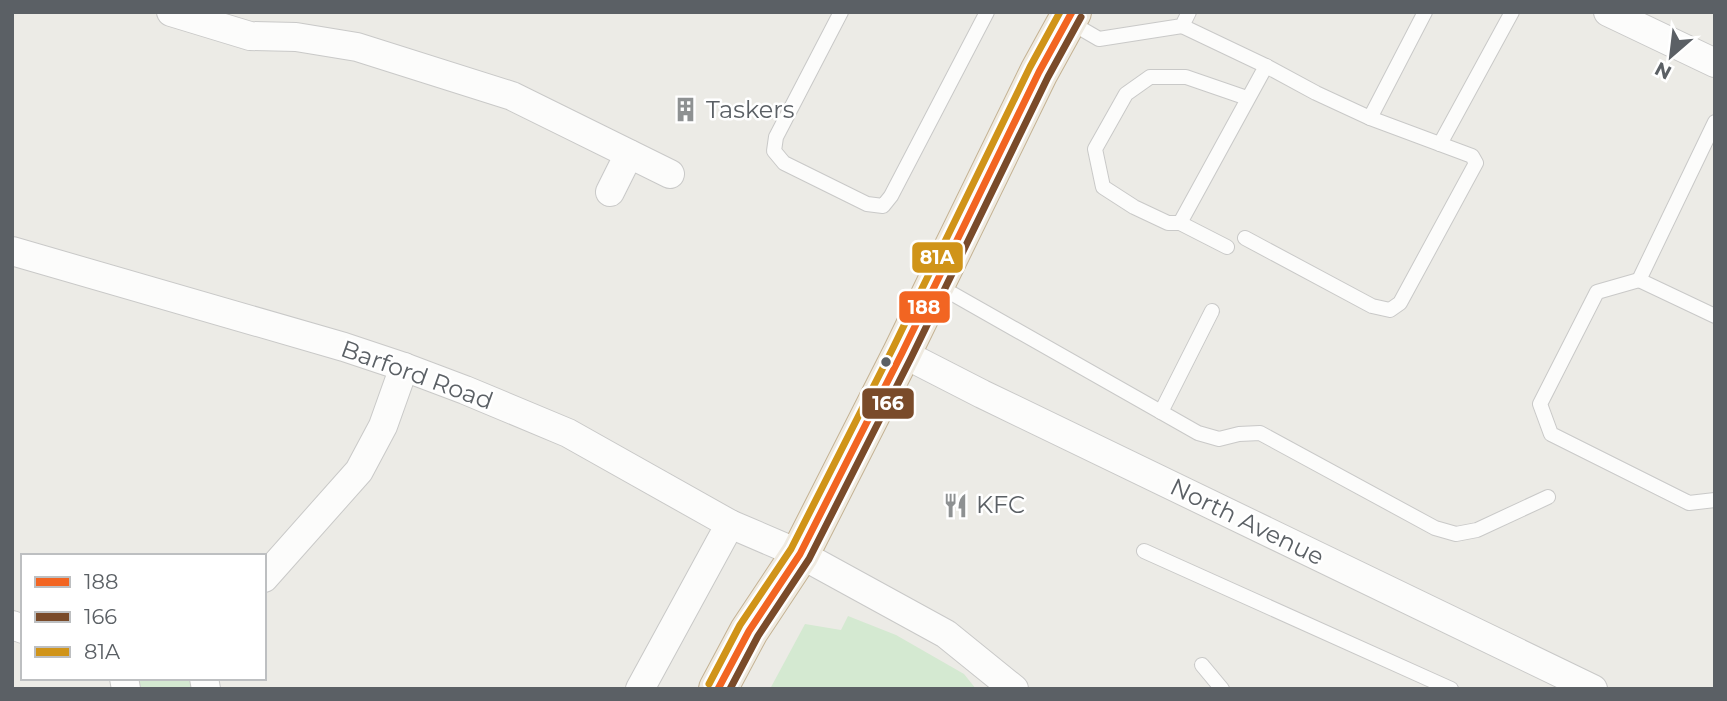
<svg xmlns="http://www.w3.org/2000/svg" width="1727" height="701" font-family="Montserrat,sans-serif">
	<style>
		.green { fill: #d4e9d1 }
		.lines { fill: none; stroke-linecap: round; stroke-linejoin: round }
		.lane-casing { stroke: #c9c9c8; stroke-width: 16 }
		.street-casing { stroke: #c9c9c8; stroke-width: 30 }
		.highway-casing { stroke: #c4b293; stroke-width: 40 }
		.lane { stroke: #fcfcfb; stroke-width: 14 }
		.street { stroke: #fcfcfb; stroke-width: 28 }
		.highway { stroke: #efeae0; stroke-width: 38 }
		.bus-1-casing { stroke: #fff; stroke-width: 12 }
		.bus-2-casing { stroke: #fff; stroke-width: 12 }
		.bus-3-casing { stroke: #fff; stroke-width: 12 }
		.bus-1 { stroke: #f26522; stroke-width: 7 }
		.bus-2 { stroke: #7a4b2a; stroke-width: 7 }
		.bus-3 { stroke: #d09419; stroke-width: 7 }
		.bus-dot { fill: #5b6065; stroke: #fff; stroke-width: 2.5 }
		.labels { text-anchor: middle; stroke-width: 5; stroke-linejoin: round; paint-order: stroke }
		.poi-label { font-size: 24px; fill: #5b6065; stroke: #fff; text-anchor: start }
		.street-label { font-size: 24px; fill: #5b6065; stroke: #fff }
		.line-badge { stroke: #fff; stroke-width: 2.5 }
		.badge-label { font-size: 19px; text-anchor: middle; font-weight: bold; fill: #fff }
	</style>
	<rect width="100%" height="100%" fill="#ecebe6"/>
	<g class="green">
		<polygon points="848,616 896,635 964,674 976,689 770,689 805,624 841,630"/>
		<polygon points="124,678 204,678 206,689 126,689"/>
	</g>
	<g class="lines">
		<defs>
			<g id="lane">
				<polyline points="841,12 776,137 774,151 784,163 867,204 883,206 891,196 987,12"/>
				<polyline points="1068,21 1099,39 1182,26 1189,12"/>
				<polyline points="1266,66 1316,93 1370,118 1425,12"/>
				<polyline points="1715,122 1639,280 1715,316"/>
				<polyline points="1440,144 1512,12"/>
				<polyline points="1180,223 1266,66 1182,26"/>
				<polyline points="1245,238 1372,306 1390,310 1400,303 1476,163 1472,156 1370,118"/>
				<polyline points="1227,247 1180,223 1168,223 1134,207 1103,187 1095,149 1126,94 1150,77 1186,77 1247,98"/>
				<polyline points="1639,280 1597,292 1540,404 1551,434 1689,503 1715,500"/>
				<polyline points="937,285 1198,433 1219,439 1239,434 1260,433 1435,528 1456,534 1477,530 1548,497"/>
				<polyline points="1161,412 1212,311"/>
				<polyline points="1144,551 1451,689"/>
				<polyline points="1202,665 1222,689"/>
			</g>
			<g id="street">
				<polyline points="171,12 250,36 296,37 357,47 512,96 670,174"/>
				<polyline points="1608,12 1715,63"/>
				<polyline points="610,192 629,154"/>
				<polyline points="12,251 344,347 404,367 465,390 568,433 730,524 800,554 946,634 1014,689"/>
				<polyline points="902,353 982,394 1593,689"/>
				<polyline points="264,578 359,471 383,426 404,367"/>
				<polyline points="12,625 23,629"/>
				<polyline points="124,678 126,689"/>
				<polyline points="204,678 206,689"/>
				<polyline points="640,689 730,524"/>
			</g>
			<polyline id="highway" points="718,689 749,631 800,554 902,353 1039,72 1072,12"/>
		</defs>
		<use href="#lane" class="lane-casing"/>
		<use href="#street" class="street-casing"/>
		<use href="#highway" class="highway-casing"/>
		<use href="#lane" class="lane"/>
		<use href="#street" class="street"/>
		<use href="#highway" class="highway"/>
		<defs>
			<polyline id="bus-1" points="718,689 749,631 800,554 902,353 1039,72 1072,12"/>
			<polyline id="bus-2" points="730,689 758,636 809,559 911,358 1048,77 1081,17"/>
			<polyline id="bus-3" points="709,684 740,625 791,549 893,348 1030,67 1060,12"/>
		</defs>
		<use href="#bus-1" class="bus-1-casing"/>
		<use href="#bus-2" class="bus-2-casing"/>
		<use href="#bus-3" class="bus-3-casing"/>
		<use href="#bus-1" class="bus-1"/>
		<use href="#bus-2" class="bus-2"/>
		<use href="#bus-3" class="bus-3"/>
	</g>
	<defs>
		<symbol id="building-bare" viewBox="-9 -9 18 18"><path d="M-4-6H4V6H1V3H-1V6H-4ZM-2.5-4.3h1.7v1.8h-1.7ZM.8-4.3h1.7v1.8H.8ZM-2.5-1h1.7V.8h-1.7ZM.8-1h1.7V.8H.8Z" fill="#8e9192" stroke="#fff" stroke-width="2.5" paint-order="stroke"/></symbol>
		<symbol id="restaurant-bare" viewBox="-9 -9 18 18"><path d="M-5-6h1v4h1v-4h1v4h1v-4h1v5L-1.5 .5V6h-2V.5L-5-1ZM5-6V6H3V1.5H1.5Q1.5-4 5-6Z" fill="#8e9192" stroke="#fff" stroke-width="2.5" paint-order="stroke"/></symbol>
	</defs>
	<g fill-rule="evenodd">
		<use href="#building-bare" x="668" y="92" width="35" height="35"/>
		<use href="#restaurant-bare" x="938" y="488" width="35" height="35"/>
	</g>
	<circle class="bus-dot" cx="886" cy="362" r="6"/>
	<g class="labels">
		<g class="poi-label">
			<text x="706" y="118">Taskers</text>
			<text x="976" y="513">KFC</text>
		</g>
		<g class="street-label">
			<text transform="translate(417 375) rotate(20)" y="8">Barford Road</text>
			<text transform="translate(1247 522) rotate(26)" y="8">North Avenue</text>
		</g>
	</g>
	<g class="line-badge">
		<rect x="911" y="241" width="53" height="33" rx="7" fill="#d09419"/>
		<rect x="898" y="290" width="53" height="34" rx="7" fill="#f26522"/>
		<rect x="861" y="387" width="54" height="33" rx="7" fill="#7a4b2a"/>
	</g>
	<g class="badge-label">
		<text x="937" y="264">81A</text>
		<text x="924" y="314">188</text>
		<text x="888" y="410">166</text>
	</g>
	<rect width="1727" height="701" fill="none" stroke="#5b6065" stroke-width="28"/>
	<rect x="21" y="554" width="245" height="126" fill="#ffffff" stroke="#bdbfc1" stroke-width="2"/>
	<rect x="35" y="577" width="35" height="10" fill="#f26522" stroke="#bdbfc1" stroke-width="2"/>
	<text x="84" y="589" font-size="21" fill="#5b6065">188</text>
	<rect x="35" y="612" width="35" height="10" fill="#7a4b2a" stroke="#bdbfc1" stroke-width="2"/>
	<text x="84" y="624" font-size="21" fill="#5b6065">166</text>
	<rect x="35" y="647" width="35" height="10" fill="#d09419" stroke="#bdbfc1" stroke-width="2"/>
	<text x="84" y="659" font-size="21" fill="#5b6065">81A</text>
	<g transform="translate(1671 56) rotate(208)" stroke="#ffffff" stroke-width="5" paint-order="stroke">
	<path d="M0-5L12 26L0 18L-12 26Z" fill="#5b6065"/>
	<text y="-10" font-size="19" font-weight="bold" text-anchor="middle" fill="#5b6065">N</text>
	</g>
</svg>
